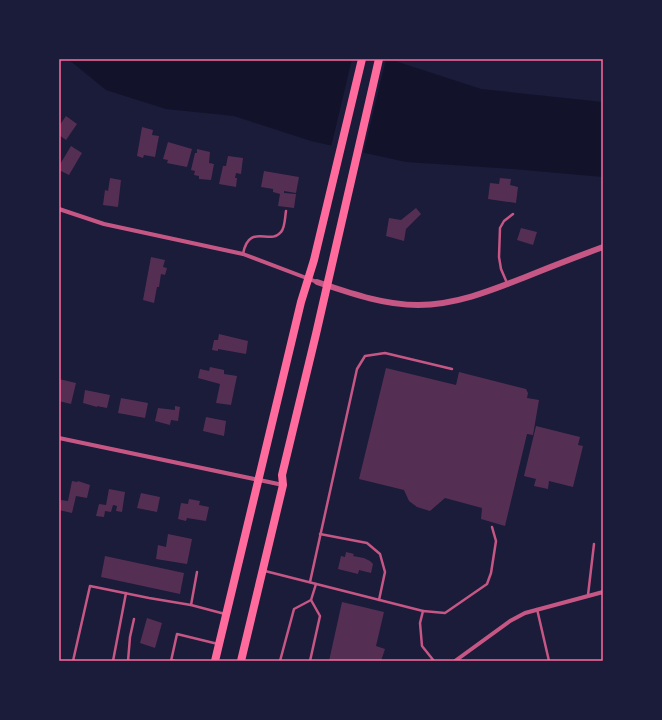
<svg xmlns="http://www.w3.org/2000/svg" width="662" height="720" font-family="Manrope,sans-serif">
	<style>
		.water { fill: #12122b }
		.pier { fill: #1b1b3a }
		.building { fill: #542f53 }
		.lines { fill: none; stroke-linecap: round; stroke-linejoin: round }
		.service { stroke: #c65784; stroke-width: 2.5 }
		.minor { stroke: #c65784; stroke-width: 4 }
		.tertiary { stroke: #c65784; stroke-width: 6 }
		.primary { stroke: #ff6b9d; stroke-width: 8 }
		.neatline { fill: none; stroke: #ff6b9d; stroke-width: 1.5 }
	</style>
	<rect width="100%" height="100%" fill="#1b1b3a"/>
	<polygon class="water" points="68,59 389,59 481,89 603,102 603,177 513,169 406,162 311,141 234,116 166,109 106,90"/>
	<polygon class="pier" points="352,59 386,59 363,155 331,147"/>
	<g class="building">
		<polygon points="66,116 77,124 66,140 59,135 59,126"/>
		<polygon points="142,127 153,130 152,135 159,136 155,157 144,155 143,158 137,156"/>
		<polygon points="168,142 192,149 187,167 167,163 168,160 163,159"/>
		<polygon points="71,146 82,153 69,175 59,170 59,166"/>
		<polygon points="197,149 210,152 209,163 214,164 211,180 199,179 199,176 194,175 195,171 191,170 195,153 197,153"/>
		<polygon points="228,156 243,158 241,174 236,173 235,178 237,178 236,187 219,184 223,166 226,166"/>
		<polygon points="264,171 299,177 296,193 284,191 284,193 296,194 294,208 278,206 280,194 273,192 273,189 261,187"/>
		<polygon points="110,178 121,180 118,207 103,205 105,190 108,191"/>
		<polygon points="500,178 511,179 510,185 518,187 516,203 488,199 490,183 499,184"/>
		<polygon points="416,208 421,214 406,229 404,241 386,236 389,218 401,220"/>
		<polygon points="521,228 537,232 533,245 517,240"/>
		<polygon points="151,257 165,260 163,267 167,268 165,275 161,274 159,287 157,287 154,303 143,300"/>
		<polygon points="219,334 248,341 246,354 218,349 218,351 212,350 214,340 218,340"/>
		<polygon points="210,367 224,370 224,374 237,376 231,405 216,403 220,384 198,378 200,369 209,371"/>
		<polygon points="386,368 456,385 459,372 526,389 528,393 527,398 539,400 533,435 527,434 505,526 481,519 482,508 445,498 430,511 417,507 409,501 404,490 359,479"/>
		<polygon points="59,379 76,383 71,404 59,401"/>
		<polygon points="85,390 110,395 107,408 97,406 97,407 83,403"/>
		<polygon points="121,398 148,403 145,418 118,413"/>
		<polygon points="175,406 180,407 178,421 171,420 170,425 155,421 158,408 175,410"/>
		<polygon points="206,417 226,421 224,436 203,431"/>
		<polygon points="536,426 580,437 578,445 583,446 573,487 549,481 548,489 534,486 536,479 524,476"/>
		<polygon points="72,481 77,482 78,481 90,485 87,498 76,496 72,513 59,510 61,500 68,501"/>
		<polygon points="109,489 125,492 122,512 116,511 117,506 113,505 111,512 105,511 104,517 96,516 99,504 106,505"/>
		<polygon points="141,493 160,497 157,512 137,508"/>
		<polygon points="189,499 200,501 199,505 209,507 206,521 187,518 186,521 178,519 181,503 188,504"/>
		<polygon points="168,534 192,539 187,564 156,559 158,545 166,547"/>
		<polygon points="346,552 354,554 353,556 364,558 370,561 373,564 371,573 359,570 358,574 338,569 341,556 345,557"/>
		<polygon points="105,556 184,573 180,594 101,577"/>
		<polygon points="342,602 384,612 376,646 385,649 381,661 329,661"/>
		<polygon points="147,618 162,623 155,648 140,643"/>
	</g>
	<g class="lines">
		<g class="service">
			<path d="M243,254C249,222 270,246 281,232C285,228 285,217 286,211"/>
			<polyline points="507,283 501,269 499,257 500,228 504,221 513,214"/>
			<polyline points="320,534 367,543 380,554 385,572 379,600"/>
			<polyline points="265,571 423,611"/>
			<polyline points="310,582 357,369 365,356 385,353 452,369"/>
			<polyline points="588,595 594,544"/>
			<polyline points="191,605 225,614"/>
			<polyline points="537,609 549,661"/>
			<polyline points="171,660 175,661"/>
			<polyline points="73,661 90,586 149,598 191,605 197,572"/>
			<polyline points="113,661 126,593"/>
			<polyline points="128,661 130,637 134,619"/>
			<polyline points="171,661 177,634 218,644"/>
			<polyline points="280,661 294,609 311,600 316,584"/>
			<polyline points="310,661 320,616 311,600"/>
			<polyline points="434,661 422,646 420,623 423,611 445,613 487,584 491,573 496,541 492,527"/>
		</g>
		<g class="minor">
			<polyline points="59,209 104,224 243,254 317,282"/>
			<polyline points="59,438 283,485"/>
			<polyline points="455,661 510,621 525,613 603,592"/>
		</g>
		<path class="tertiary" d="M317,282C350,293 384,305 418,305C455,305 490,291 523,278C550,267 576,257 603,247"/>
		<g class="primary">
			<polyline points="215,661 301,302 314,260 362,59"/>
			<polyline points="241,661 283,485 282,475 316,334 379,59"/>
		</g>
	</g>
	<rect width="662" height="720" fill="none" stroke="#1b1b3a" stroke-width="120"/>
	<rect x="60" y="60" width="542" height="600" class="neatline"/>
</svg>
